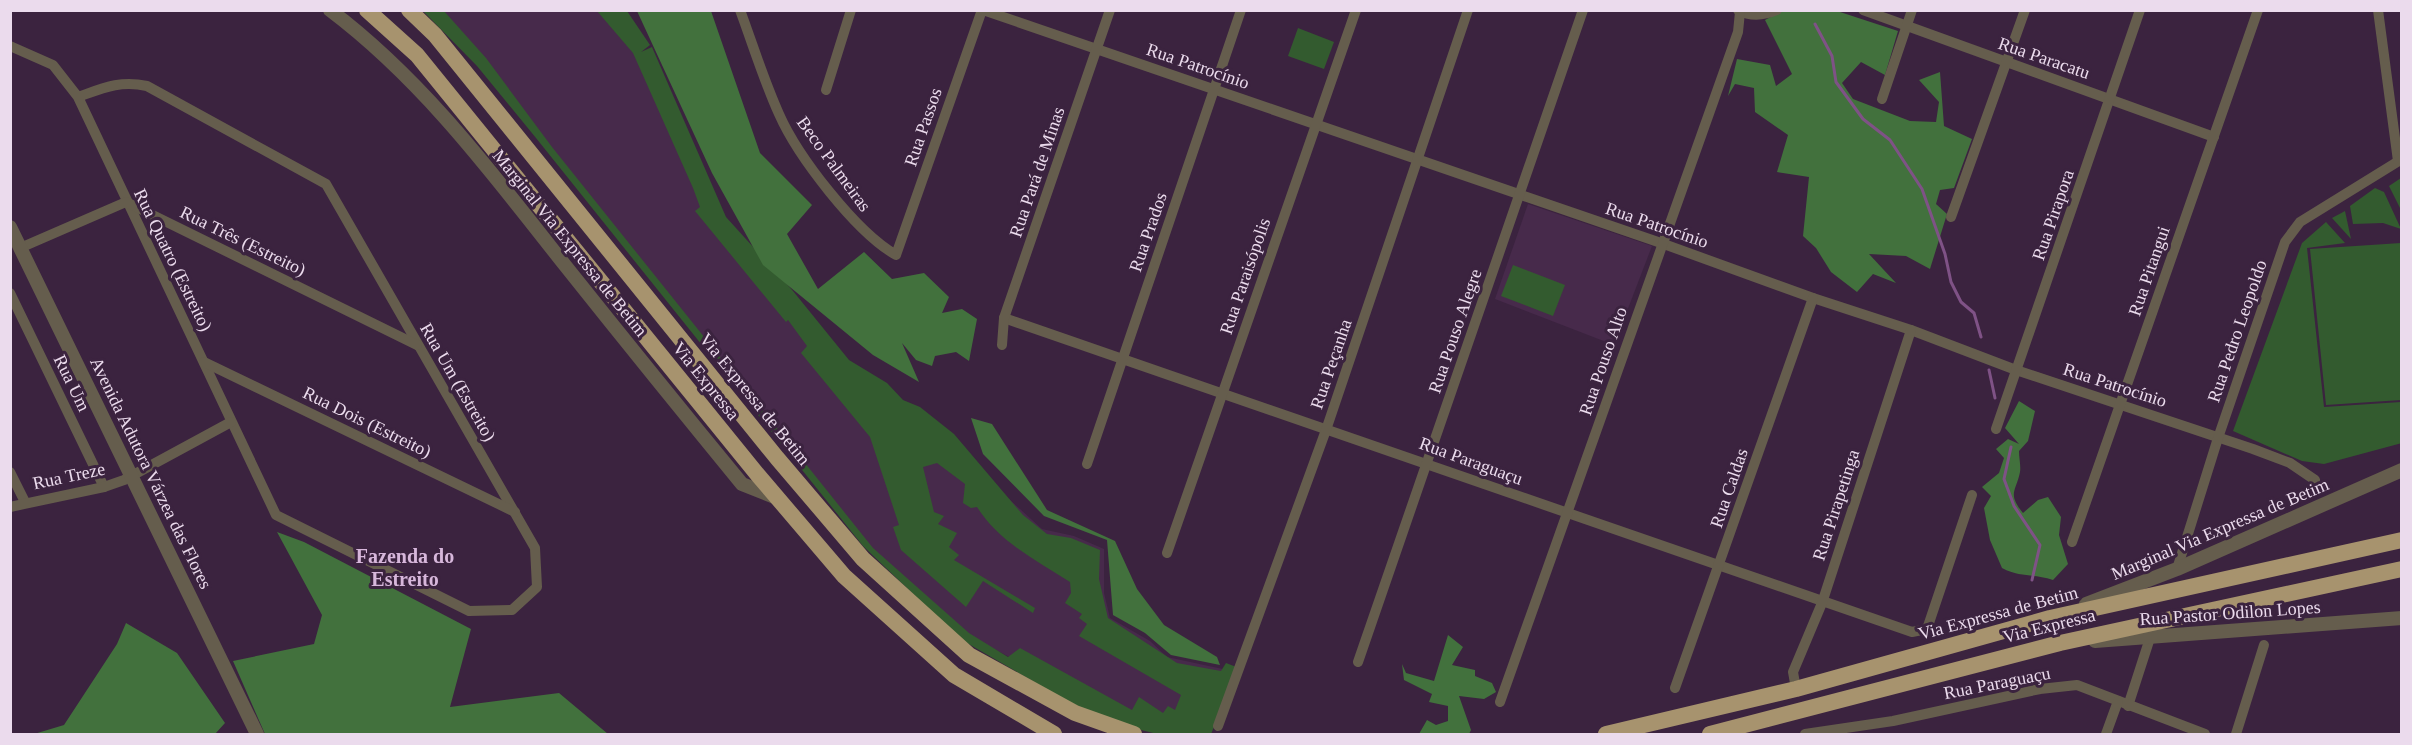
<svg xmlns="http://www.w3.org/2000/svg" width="2412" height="745" font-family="'Times New Roman',serif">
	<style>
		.built { fill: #472a4b }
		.green { fill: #335b2f }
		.forest { fill: #42713d }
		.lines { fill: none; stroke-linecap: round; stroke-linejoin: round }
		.stream { stroke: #7f5286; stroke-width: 3 }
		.minor { stroke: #655d4d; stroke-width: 10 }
		.tertiary { stroke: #655d4d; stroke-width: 14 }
		.trunk { stroke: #a7936e; stroke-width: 16 }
		.labels { text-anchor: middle; stroke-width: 6; stroke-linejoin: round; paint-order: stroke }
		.street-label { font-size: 18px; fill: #ebdbed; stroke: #3b233f }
		.neighbourhood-label { font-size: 20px; font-weight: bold; fill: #d7b7db; stroke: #3b233f }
	</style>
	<rect width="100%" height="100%" fill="#3b233f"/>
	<g class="built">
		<polygon points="427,11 604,11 638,49 698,193 817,350 933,430 1042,529 1074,536 1104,549 1104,593 1110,618 1150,641 1167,657 1232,671 1211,734 1145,728 973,638 872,550 482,67"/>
		<polygon points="1528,204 1652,246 1614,345 1495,299"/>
	</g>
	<g class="green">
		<path d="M423,11H444L486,58L552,147L873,548L969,633L1008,657L1020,648L1132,710L1139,697L1163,713L1168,706L1175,710L1181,695L1079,636L1087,624L1079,618L1082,614L1065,603L1071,593L1070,582C1036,560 999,542 977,507L971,508L963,503L965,484L937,463L923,467L934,512L944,516L938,524L957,533L949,547L959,555L954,560L1035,608L1033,613L983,581L966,607L901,550L893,527L899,525L870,437L801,353L807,346L788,320L786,322L695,211L700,207L693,188L633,53L597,11H627L650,45L641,52L652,47L726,217L793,291L849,360L887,383L903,400L920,407L954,434L1023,515L1047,534L1071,538L1100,550L1099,579L1108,618L1177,663L1221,671L1226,663L1239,668L1211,734H1157L1110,722L1062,698L960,639L863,546L536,138L477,66Z"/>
		<polygon points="1298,28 1334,42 1324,69 1288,56"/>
		<polygon points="2401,178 2401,210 2389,186"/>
		<polygon points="2375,188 2384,192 2401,229 2383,223 2353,224 2350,206"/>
		<polygon points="2345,211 2351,239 2332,218"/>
		<polygon points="2326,222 2345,243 2307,248 2324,407 2401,402 2402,443 2324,464 2302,461 2233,431 2302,243"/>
		<polygon points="2401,243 2401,400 2326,405 2310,249"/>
		<polygon points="1513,265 1565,285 1553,316 1501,296"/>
	</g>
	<g class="forest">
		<polygon points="637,11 711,11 760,153 812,205 787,234 818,289 864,252 892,279 924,273 949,297 942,313 962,309 977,319 969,361 956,352 935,356 932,366 916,360 902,343 919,382 873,355 763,265 712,173"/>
		<polygon points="1782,11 1837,11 1898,31 1885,75 1861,62 1842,83 1853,99 1910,121 1936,122 1939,102 1919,80 1940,72 1944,126 1972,139 1954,188 1940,190 1936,204 1947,214 1930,269 1906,256 1869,254 1896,283 1873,274 1857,292 1831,272 1816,248 1803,236 1809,177 1777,172 1788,135 1755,112 1754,88 1735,84 1728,96 1737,59 1770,65 1776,86 1792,74 1765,20"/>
		<path d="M2019,401L2035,411L2028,441L2019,451C2019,458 2021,466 2020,472C2016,492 2007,493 2023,513L2038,500L2048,497L2061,517L2059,535L2068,564L2053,580C2033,573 2021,578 2002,568L1990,540L1984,508L1991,496L1982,487L1999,473L2004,458L1996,449L2008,439L2019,444L2005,428Z"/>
		<polygon points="971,418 992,424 1047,510 1115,541 1137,589 1164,625 1217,657 1220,665 1171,655 1145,633 1113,615 1107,540 1044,516 983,454"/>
		<polygon points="277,532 304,542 471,629 450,707 559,693 608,734 265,734 233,661 314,644 322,615"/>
		<polygon points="126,623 177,653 225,723 215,734 34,734 64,725 117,644"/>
		<polygon points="1448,635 1463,647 1452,665 1475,670 1475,676 1492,683 1496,692 1484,699 1459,696 1471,730 1469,734 1419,734 1427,720 1436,725 1448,721 1448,706 1429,702 1432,694 1404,680 1402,664 1406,673 1434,681"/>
	</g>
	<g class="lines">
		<g class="stream">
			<polyline points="1815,24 1832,56 1836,82 1863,119 1890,140 1922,189 1945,254 1951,282 1961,302 1974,313 1981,337"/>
			<polyline points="1989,370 1995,398"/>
			<polyline points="2011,447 2004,479 2014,506 2040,545 2032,580"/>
		</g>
		<g class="minor">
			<path d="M740,10C753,45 764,81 779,114C798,157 856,232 896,255L982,10"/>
			<polyline points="983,10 1661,243 1813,298 1911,330 2016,370 2253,449 2290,463 2315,480"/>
			<path d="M1738,10C1751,17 1763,16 1777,10"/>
			<polyline points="1863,10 2214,137"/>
			<polyline points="2378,10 2398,161"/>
			<path d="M10,46L53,65L78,97L276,515L469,611L512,610L537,587L535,548L326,184L147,86C120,80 103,88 78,97"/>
			<polyline points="826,90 851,10"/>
			<polyline points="1882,99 1912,10"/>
			<polyline points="1951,217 2025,10"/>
			<polyline points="20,248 126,202 417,345"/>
			<polyline points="10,293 104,487"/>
			<polyline points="1004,318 1912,632 1927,629 1972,495"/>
			<polyline points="1002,345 1004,318 1110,10"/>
			<polyline points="204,362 515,512"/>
			<polyline points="1996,429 2140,10"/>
			<polyline points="1087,464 1241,10"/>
			<polyline points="10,472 25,502"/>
			<polyline points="10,507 104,487 124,480 231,422"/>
			<polyline points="2072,542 2258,10"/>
			<polyline points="1167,553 1356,10"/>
			<polyline points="2177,569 2218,438 2285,242 2300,222 2402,159"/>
			<polyline points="1358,662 1583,10"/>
			<polyline points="1675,688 1813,298"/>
			<polyline points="1796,689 1793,672 1822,603 1911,330"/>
			<polyline points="1500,702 1738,32 1740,12"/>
			<polyline points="2128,706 2150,638"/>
			<polyline points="1218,726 1326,430 1468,10"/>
			<polyline points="1805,734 1893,721 2040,689 2077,685 2205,734"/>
			<polyline points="2106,734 2118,701"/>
			<polyline points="2236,734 2264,645"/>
		</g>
		<g class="tertiary">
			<path d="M330,10C423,80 493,174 564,264C623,338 682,411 742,484L777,498"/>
			<polyline points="10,227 257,734"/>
			<polyline points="2086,604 2177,569 2402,470"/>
			<polyline points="2095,641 2402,618"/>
		</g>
		<g class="trunk">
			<polyline points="367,10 417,55 757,474 844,576 954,675 1054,734"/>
			<polyline points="409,10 435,35 777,458 863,559 969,655 1075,713 1134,734"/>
			<polyline points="1606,734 1796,689 2050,618 2402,540"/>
			<polyline points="1710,734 2060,643 2402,569"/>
		</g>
	</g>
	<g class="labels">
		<g class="street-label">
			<text transform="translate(2044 58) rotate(19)" y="6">Rua Paracatu</text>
			<text transform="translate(1198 66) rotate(19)" y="6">Rua Patrocínio</text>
			<text transform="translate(923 127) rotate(-71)" y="6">Rua Passos</text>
			<text transform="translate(834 164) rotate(54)" y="6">Beco Palmeiras</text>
			<text transform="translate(1037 172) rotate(-71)" y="6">Rua Pará de Minas</text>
			<text transform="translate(2053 215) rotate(-71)" y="6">Rua Pirapora</text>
			<text transform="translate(1657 225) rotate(19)" y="6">Rua Patrocínio</text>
			<text transform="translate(1148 232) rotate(-71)" y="6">Rua Prados</text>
			<text transform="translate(243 241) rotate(26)" y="6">Rua Três (Estreito)</text>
			<text transform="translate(570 243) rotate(51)" y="6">Marginal Via Expressa de Betim</text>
			<text transform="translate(173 260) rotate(64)" y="6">Rua Quatro (Estreito)</text>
			<text transform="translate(2149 271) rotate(-71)" y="6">Rua Pitangui</text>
			<text transform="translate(1245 276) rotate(-71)" y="6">Rua Paraisópolis</text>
			<text transform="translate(1455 331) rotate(-71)" y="6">Rua Pouso Alegre</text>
			<text transform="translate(2237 331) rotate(-71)" y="6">Rua Pedro Leopoldo</text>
			<text transform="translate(1603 361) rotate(-71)" y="6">Rua Pouso Alto</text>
			<text transform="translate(1331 364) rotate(-71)" y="6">Rua Peçanha</text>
			<text transform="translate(706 381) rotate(51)" y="6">Via Expressa</text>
			<text transform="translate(458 382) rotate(60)" y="6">Rua Um (Estreito)</text>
			<text transform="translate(72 383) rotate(64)" y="6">Rua Um</text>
			<text transform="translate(2115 385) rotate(18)" y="6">Rua Patrocínio</text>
			<text transform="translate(755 399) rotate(51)" y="6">Via Expressa de Betim</text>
			<text transform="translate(367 422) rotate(26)" y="6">Rua Dois (Estreito)</text>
			<text transform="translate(1471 461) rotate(20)" y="6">Rua Paraguaçu</text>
			<text transform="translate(151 473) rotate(64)" y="6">Avenida Adutora Várzea das Flores</text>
			<text transform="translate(69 476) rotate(-12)" y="6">Rua Treze</text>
			<text transform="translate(1729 488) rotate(-71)" y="6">Rua Caldas</text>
			<text transform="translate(1836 505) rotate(-72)" y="6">Rua Pirapetinga</text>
			<text transform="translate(2220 529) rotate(-23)" y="6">Marginal Via Expressa de Betim</text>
			<text transform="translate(1998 613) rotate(-15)" y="6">Via Expressa de Betim</text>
			<text transform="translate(2230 613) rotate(-4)" y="6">Rua Pastor Odilon Lopes</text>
			<text transform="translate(2049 626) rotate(-14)" y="6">Via Expressa</text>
			<text transform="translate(1997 683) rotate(-11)" y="6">Rua Paraguaçu</text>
		</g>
		<g class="neighbourhood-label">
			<text x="405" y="563">Fazenda do<tspan x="405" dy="23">Estreito</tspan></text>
		</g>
	</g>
	<rect width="2412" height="745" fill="none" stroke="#ebdbed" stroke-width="24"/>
</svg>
